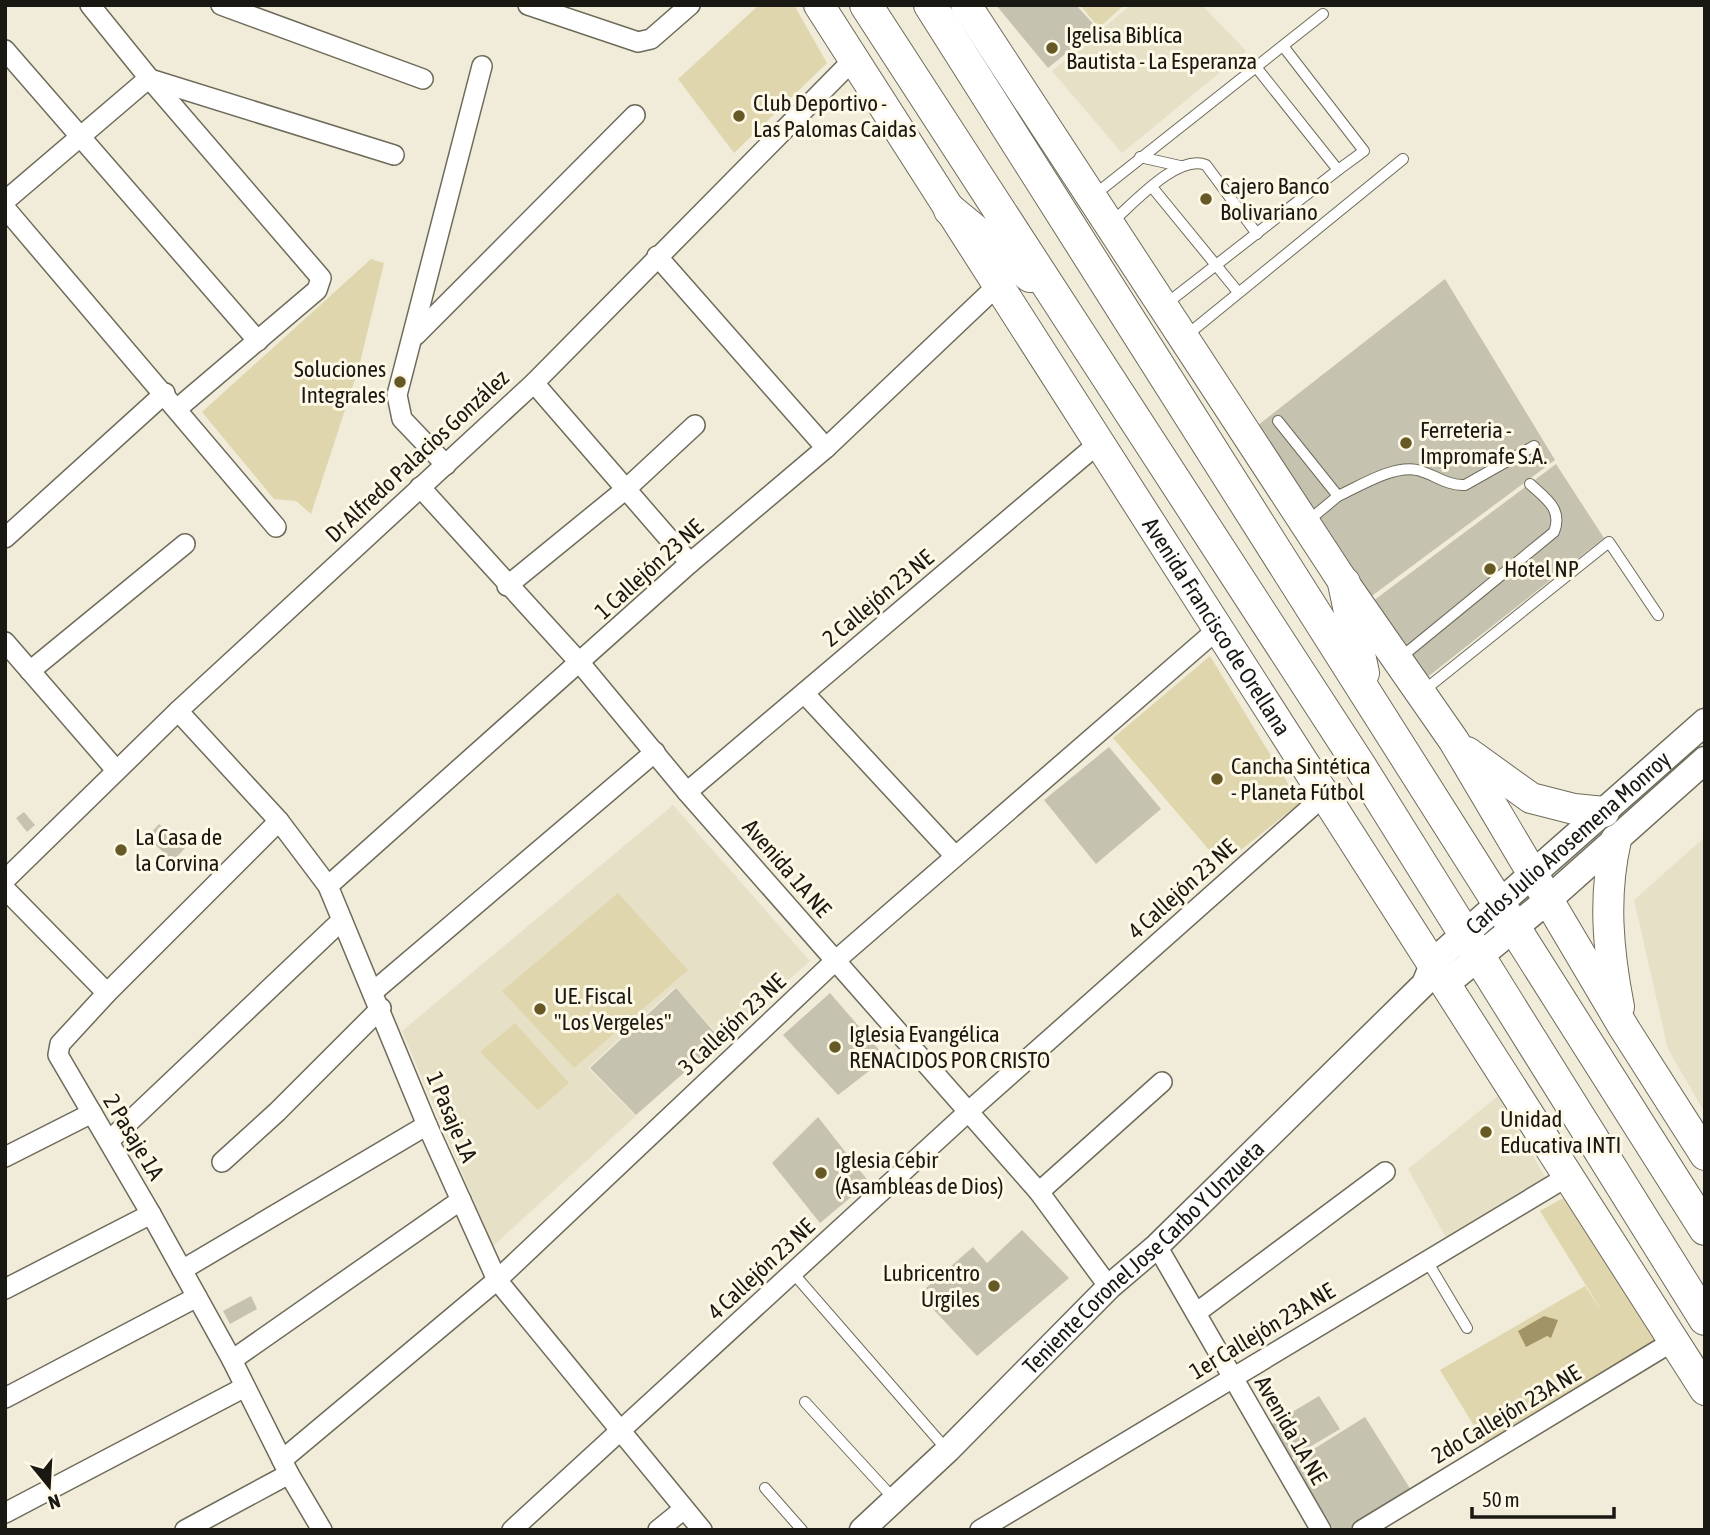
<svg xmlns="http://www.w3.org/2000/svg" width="1710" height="1535" font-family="'Asap Condensed',sans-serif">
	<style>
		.built { fill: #e6e0c6 }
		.green { fill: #e0d6ae }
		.water { fill: #a19567 }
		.building { fill: #c6c2b0 }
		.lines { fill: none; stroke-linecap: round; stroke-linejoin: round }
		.service-casing { stroke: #6f6b5a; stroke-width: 12 }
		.minor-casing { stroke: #6f6b5a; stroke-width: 22 }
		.tertiary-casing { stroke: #6f6b5a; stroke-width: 27 }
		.secondary-casing { stroke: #6f6b5a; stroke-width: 29 }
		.primary-casing { stroke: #6f6b5a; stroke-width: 32 }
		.trunk-casing { stroke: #6f6b5a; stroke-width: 34 }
		.service { stroke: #fff; stroke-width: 10 }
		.minor { stroke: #fff; stroke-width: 19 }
		.tertiary { stroke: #fff; stroke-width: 24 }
		.secondary { stroke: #fff; stroke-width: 26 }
		.primary { stroke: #fff; stroke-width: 30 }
		.trunk { stroke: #fff; stroke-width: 32 }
		.poi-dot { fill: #665926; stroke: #fef9e6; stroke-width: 2.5 }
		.labels { text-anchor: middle; stroke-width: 6; stroke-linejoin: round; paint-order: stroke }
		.poi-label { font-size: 23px; fill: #1a1812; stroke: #fef9e6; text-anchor: start }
		.street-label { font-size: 23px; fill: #1a1812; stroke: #fef9e6 }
	</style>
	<rect width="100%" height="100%" fill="#f0ecd9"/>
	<g class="built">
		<polygon points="1131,5 1202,5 1246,51 1122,153 1052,71"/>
		<polygon points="673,805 810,961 722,1039 675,987 588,1068 636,1116 493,1246 402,1031"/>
		<polygon points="1705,837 1705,1113 1668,1049 1634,900"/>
		<polygon points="1498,1096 1548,1182 1447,1239 1408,1169"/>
	</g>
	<g class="green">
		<polygon points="759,5 794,5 827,63 734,153 678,79"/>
		<polygon points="1080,5 1124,5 1099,28"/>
		<polygon points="371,259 384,263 359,367 311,514 296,501 274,499 202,412"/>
		<polygon points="1210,656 1300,803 1222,865 1113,738"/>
		<polygon points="618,893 688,970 574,1068 502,991"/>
		<polygon points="515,1023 569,1083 538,1110 480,1052"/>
		<polygon points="1565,1197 1655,1340 1485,1444 1440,1370 1585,1286 1603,1313 1540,1211"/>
	</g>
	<polygon class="water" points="1544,1316 1558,1320 1551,1338 1547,1336 1526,1347 1518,1331"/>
	<g class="building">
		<polygon points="996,5 1076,5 1097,28 1048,68"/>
		<polygon points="1445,279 1555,460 1369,598 1257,426"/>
		<polygon points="1556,464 1604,538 1425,679 1373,601"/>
		<polygon points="1109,747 1161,809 1096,864 1044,800"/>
		<polygon points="24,812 35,825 27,832 16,818"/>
		<polygon points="159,824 185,848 173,861 147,837"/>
		<polygon points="676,988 721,1040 636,1115 590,1068"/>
		<polygon points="830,993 886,1058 838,1095 783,1035"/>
		<polygon points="818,1117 869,1182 820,1223 772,1163"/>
		<polygon points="1022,1230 1069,1278 977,1356 919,1294 973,1247 987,1263"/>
		<polygon points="251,1296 257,1309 230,1324 223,1311"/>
		<polygon points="1319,1396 1340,1429 1286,1461 1267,1427"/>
		<polygon points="1365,1417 1411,1490 1347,1530 1334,1530 1293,1462"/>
	</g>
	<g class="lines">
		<defs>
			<g id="service">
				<polyline points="1283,46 1364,151 1338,170"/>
				<polyline points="1140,157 1180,166"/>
				<polyline points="1152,187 1238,292"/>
				<polyline points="1093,196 1323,14"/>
				<path d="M1112,222C1133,204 1178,153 1206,165L1257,234"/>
				<polyline points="1166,304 1338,170 1256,67"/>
				<polyline points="1187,335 1403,159"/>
				<polyline points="1278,421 1338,496 1308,521"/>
				<path d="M1338,496C1360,486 1393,465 1417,470C1434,474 1447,486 1465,485L1534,446"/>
				<path d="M1400,658L1554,532C1563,509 1546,499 1530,484"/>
				<polyline points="1422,692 1609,542 1658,615"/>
				<polyline points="1427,1261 1467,1328"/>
				<polyline points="793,1273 947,1450"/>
				<polyline points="805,1402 894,1499"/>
				<polyline points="765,1488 802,1530"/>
			</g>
			<g id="minor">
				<polyline points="90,5 149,78 321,278 317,290 178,408"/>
				<polyline points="221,5 423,79"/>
				<polyline points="528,5 638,42 651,39 690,5"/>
				<polyline points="5,50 258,341"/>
				<polyline points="150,79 394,155"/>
				<polyline points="5,201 149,78"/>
				<polyline points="5,208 276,527"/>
				<polyline points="657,256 826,448"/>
				<polyline points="416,335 635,115"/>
				<polyline points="534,383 690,563"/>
				<polyline points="446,465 402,419 397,395 482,66"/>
				<polyline points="420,487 580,663 687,792 1039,1192 1109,1287"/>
				<polyline points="5,538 165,393"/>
				<polyline points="507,586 626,489 695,425"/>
				<polyline points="5,642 116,770"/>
				<polyline points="30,671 185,544"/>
				<polyline points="804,693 955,856"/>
				<polyline points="178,711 279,821 328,886 427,1125 497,1280 702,1530"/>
				<polyline points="687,792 1100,442"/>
				<polyline points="279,821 107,993 60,1044 58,1055 151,1214 232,1360 289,1474 322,1530"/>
				<polyline points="5,880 178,711 534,383 854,59"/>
				<polyline points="328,886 690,563 826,448 998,285"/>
				<polyline points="5,889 107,993"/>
				<polyline points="374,991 655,752"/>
				<polyline points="109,1141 342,920"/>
				<polyline points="5,1157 92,1113"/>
				<polyline points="222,1162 277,1112 381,1008"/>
				<polyline points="1039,1192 1162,1082"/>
				<polyline points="1157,1246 1321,1530"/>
				<polyline points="182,1270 427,1125"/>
				<polyline points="5,1289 151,1214"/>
				<polyline points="1196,1313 1385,1172"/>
				<polyline points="232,1360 461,1200"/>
				<polyline points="5,1398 197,1297"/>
				<polyline points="282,1460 497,1280 835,961 1219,628"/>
				<polyline points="5,1513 245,1387"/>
				<polyline points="185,1530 289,1474"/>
				<polyline points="512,1530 969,1111 1326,794"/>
				<polyline points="658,1530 684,1509"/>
				<polyline points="980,1530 1570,1175"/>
				<polyline points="1362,1530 1675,1340"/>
			</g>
			<g id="tertiary">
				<path id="s1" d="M862,1530L948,1450L1109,1287L1157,1246L1424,984L1433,962"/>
			</g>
			<g id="secondary">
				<path id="s2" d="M1433,962L1705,722"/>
				<polyline points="1447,983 1548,900 1705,760"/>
			</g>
			<g id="primary">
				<path id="s3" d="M819,5L1705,1390"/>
				<polyline points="966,5 1344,583 1454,741 1624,1028 1705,1155"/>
				<polyline points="1467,752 1531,798 1574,809 1604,812"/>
				<path d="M1616,840C1603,897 1608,950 1619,1007"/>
			</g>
			<g id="trunk">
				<polyline points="866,5 1360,766 1705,1319"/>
				<polyline points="930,5 1705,1229"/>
				<polyline points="950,210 1030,276"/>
				<polyline points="1344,583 1363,673"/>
			</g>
		</defs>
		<use href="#service" class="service-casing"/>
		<use href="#minor" class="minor-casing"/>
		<use href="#tertiary" class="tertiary-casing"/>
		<use href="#secondary" class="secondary-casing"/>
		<use href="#primary" class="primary-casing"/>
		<use href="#trunk" class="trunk-casing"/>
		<use href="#service" class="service"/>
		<use href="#minor" class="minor"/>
		<use href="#tertiary" class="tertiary"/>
		<use href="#secondary" class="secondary"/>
		<use href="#primary" class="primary"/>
		<use href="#trunk" class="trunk"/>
	</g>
	<g class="poi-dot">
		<circle cx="1052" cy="48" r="7"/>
		<circle cx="739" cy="116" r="7"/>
		<circle cx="1206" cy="199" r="7"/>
		<circle cx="400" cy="382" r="7"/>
		<circle cx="1406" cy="443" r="7"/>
		<circle cx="1490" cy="569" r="7"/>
		<circle cx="1217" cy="779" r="7"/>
		<circle cx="121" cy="850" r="7"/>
		<circle cx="540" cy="1009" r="7"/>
		<circle cx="835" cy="1047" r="7"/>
		<circle cx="1486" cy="1132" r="7"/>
		<circle cx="821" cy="1173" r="7"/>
		<circle cx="994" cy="1286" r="7"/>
	</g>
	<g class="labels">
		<g class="poi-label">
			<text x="1066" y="43">Igelisa Biblíca<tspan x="1066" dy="26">Bautista - La Esperanza</tspan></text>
			<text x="753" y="111">Club Deportivo -<tspan x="753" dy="26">Las Palomas Caidas</tspan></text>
			<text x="1220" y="194">Cajero Banco<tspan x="1220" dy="26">Bolivariano</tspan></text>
			<text x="386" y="377" text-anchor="end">Soluciones<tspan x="386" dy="26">Integrales</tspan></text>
			<text x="1420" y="438">Ferreteria -<tspan x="1420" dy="26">Impromafe S.A.</tspan></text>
			<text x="1504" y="577">Hotel NP</text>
			<text x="1231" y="774">Cancha Sintética<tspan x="1231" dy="26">- Planeta Fútbol</tspan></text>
			<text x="135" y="845">La Casa de<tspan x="135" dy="26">la Corvina</tspan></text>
			<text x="554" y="1004">UE. Fiscal<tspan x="554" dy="26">"Los Vergeles"</tspan></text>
			<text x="849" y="1042">Iglesia Evangélica<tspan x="849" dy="26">RENACIDOS POR CRISTO</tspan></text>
			<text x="1500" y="1127">Unidad<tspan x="1500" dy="26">Educativa INTI</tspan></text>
			<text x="835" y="1168">Iglesia Cebir<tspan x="835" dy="26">(Asambleas de Dios)</tspan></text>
			<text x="980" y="1281" text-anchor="end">Lubricentro<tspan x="980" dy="26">Urgiles</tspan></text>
		</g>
		<g class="street-label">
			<text transform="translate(417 456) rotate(-43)" y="8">Dr Alfredo Palacios González</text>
			<text transform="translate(649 569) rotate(-42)" y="8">1 Callejón 23 NE</text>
			<text transform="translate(878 598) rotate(-40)" y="8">2 Callejón 23 NE</text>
			<text dy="8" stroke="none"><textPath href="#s3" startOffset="738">Avenida Francisco de Orellana</textPath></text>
			<text dy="8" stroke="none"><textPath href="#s2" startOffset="180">Carlos Julio Arosemena Monroy</textPath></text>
			<text transform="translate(787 868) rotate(49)" y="8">Avenida 1A NE</text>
			<text transform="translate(1182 889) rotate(-42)" y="8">4 Callejón 23 NE</text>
			<text transform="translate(732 1024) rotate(-43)" y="8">3 Callejón 23 NE</text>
			<text transform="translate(452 1117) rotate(67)" y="8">1 Pasaje 1A</text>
			<text transform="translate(134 1137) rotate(59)" y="8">2 Pasaje 1A</text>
			<text dy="8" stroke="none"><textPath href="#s1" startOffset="392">Teniente Coronel Jose Carbo Y Unzueta</textPath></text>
			<text transform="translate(761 1269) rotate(-43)" y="8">4 Callejón 23 NE</text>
			<text transform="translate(1262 1331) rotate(-31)" y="8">1er Callejón 23A NE</text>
			<text transform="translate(1506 1414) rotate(-31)" y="8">2do Callejón 23A NE</text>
			<text transform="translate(1291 1430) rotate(60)" y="8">Avenida 1A NE</text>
		</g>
	</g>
	<rect width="1710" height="1535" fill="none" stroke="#1a1812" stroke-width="14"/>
	<g transform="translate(49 1486) rotate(162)" stroke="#fef9e6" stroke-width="5" paint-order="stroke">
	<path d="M0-5L12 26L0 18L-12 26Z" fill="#1a1812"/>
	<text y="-10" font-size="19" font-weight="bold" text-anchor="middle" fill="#1a1812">N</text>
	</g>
	<path d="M1472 1507v10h142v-10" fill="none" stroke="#1a1812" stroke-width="3.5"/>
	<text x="1482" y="1507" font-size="21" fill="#1a1812" stroke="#fef9e6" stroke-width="5" paint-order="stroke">50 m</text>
</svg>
